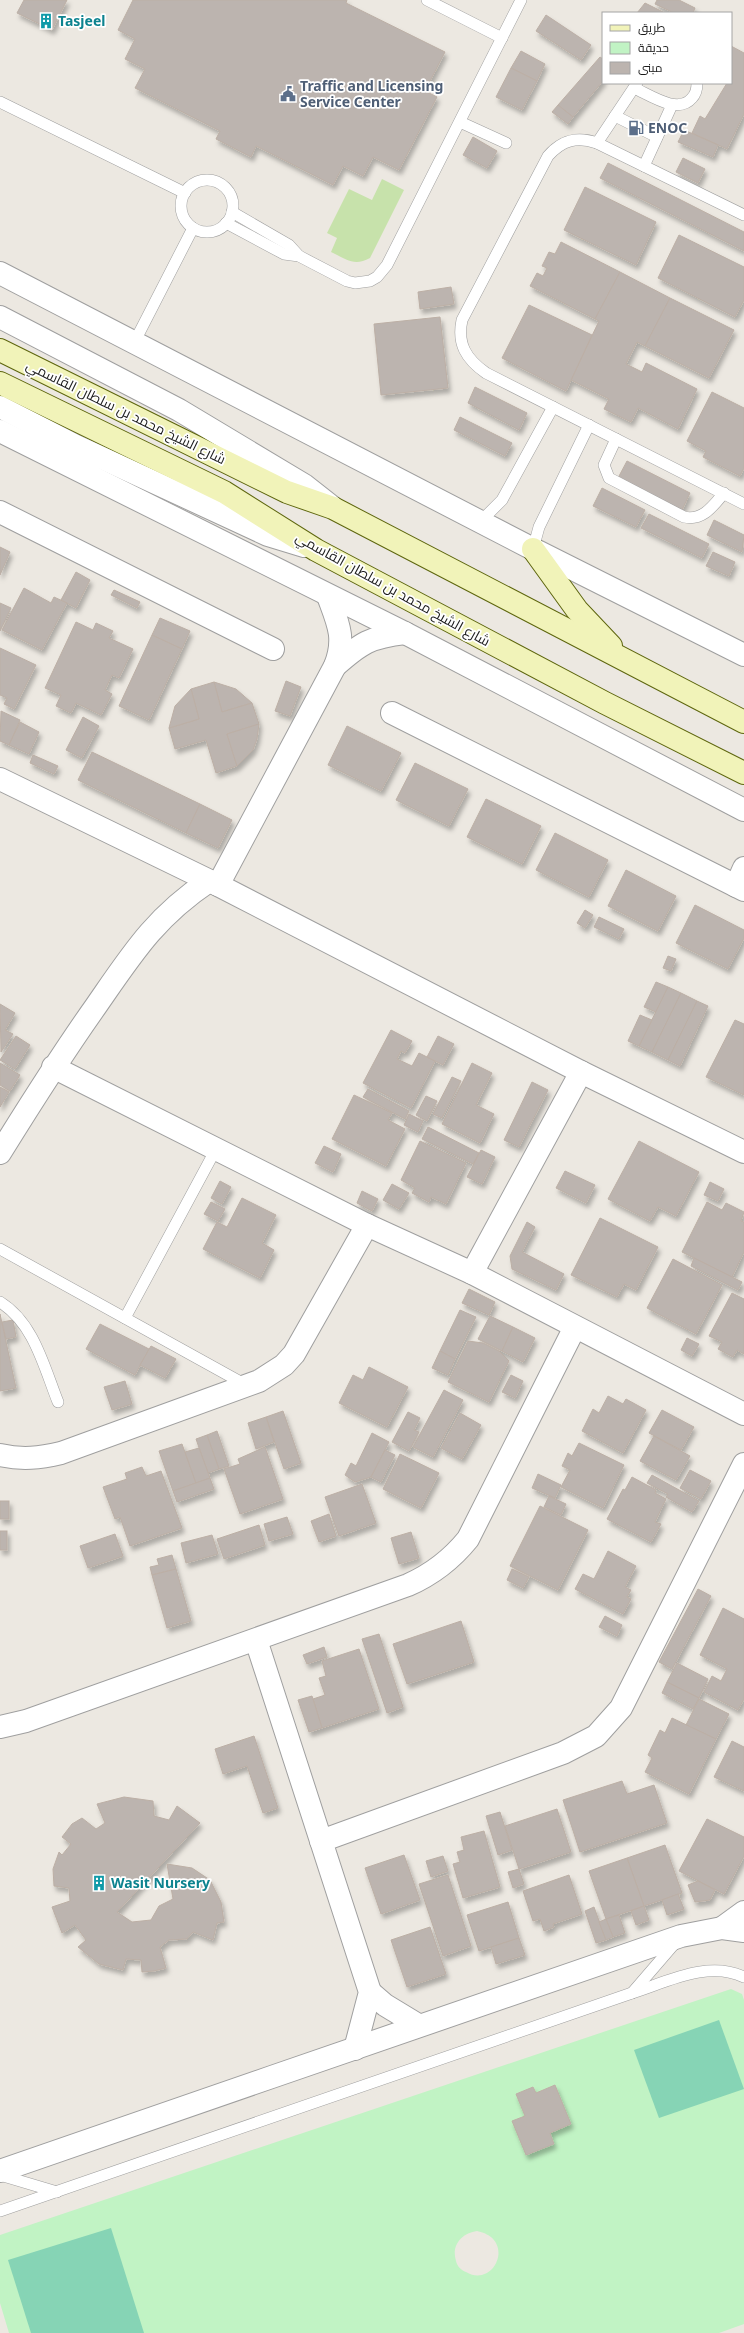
<svg xmlns="http://www.w3.org/2000/svg" width="744" height="2333" font-family="'Noto Sans',Cairo,sans-serif">
	<style>
		.grass { fill: #c7e2ab }
		.park { fill: #c1f3c4; fill-rule: evenodd }
		.pitch { fill: #86d4b5 }
		.building { fill: #bcb4af; stroke: #bcafa5; filter: url(#shadow) }
		.lines { fill: none; stroke-linecap: round; stroke-linejoin: round }
		.service-casing { stroke: #9f9f9f; stroke-width: 12 }
		.minor-casing { stroke: #9f9f9f; stroke-width: 24 }
		.tertiary-casing { stroke: #9f9f9f; stroke-width: 24 }
		.secondary-casing { stroke: #5e660e; stroke-width: 24 }
		.service { stroke: #fff; stroke-width: 11 }
		.minor { stroke: #fff; stroke-width: 22 }
		.tertiary { stroke: #fff; stroke-width: 22 }
		.secondary { stroke: #f1f3b9; stroke-width: 22 }
		.labels { text-anchor: middle; stroke-width: 3.5; stroke-linejoin: round; paint-order: stroke }
		.culture-label { font-size: 14px; font-weight: bold; fill: #0d838f; stroke: #fff; text-anchor: start }
		.service-label { font-size: 14px; font-weight: bold; fill: #4e5e75; stroke: #fff; text-anchor: start }
		.street-label { font-size: 14px; fill: #1b1b1b; stroke: #fff }
	</style>
	<defs>
		<filter id="shadow"><feDropShadow dx="2.5" dy="4.5" stdDeviation="2" flood-color="#0004"/></filter>
	</defs>
	<rect width="100%" height="100%" fill="#ece8e1"/>
	<path class="grass" d="M382,179L404,190L370,258C354,267 346,259 331,252L337,238L327,233L349,189L372,200Z"/>
	<path class="park" d="M731,1989L742,1994L744,2000V2324L719,2333H9L0,2303V2235ZM555,2085L571,2124L550,2133L554,2144L527,2155L513,2121L525,2116L516,2094L533,2087L536,2093ZM477,2231C517,2239 494,2289 466,2272C461,2270 457,2266 456,2261C451,2245 462,2233 477,2231Z"/>
	<g class="pitch">
		<polygon points="719,2020 744,2089 659,2118 634,2050"/>
		<polygon points="111,2228 144,2333 31,2333 8,2260"/>
	</g>
	<g class="building">
		<polygon points="24,0 67,0 52,30 17,13"/>
		<polygon points="133,0 347,0 346,3 445,52 425,91 437,97 399,170 373,157 363,176 343,166 333,185 256,146 251,157 216,139 220,131 135,88 145,69 125,59 135,39 118,30"/>
		<polygon points="657,0 679,0 695,8 693,13 674,13 655,4"/>
		<polygon points="645,3 665,13 637,13"/>
		<polygon points="546,15 591,45 581,60 536,31"/>
		<polygon points="731,46 744,53 744,114 727,149 692,133 700,116 705,119 727,83 731,83"/>
		<polygon points="521,51 545,64 537,81 511,68"/>
		<polygon points="600,57 603,59 603,81 573,117 558,105"/>
		<polygon points="511,68 537,81 522,110 496,97"/>
		<polygon points="558,105 573,117 568,124 552,112"/>
		<polygon points="684,130 718,145 713,157 678,142"/>
		<polygon points="473,137 497,151 487,168 463,155"/>
		<polygon points="683,158 705,169 698,183 676,172"/>
		<polygon points="608,163 744,232 744,251 600,178"/>
		<polygon points="585,187 656,222 636,265 564,230"/>
		<polygon points="679,235 744,267 744,300 735,317 658,278"/>
		<polygon points="561,242 620,272 595,319 530,286 537,273 543,276 547,268 542,266 549,252 555,254"/>
		<polygon points="620,272 670,298 645,346 637,342 626,364 642,372 646,363 697,389 678,429 638,408 631,422 604,409 609,399 571,380 599,321 595,319"/>
		<polygon points="451,287 454,304 420,309 418,292"/>
		<polygon points="670,298 734,330 709,378 645,346"/>
		<polygon points="529,305 592,335 566,391 502,358"/>
		<polygon points="440,317 448,388 381,395 374,324"/>
		<polygon points="475,387 527,413 519,430 468,403"/>
		<polygon points="712,392 744,408 744,468 740,476 703,457 706,451 687,441"/>
		<polygon points="460,417 512,443 505,456 454,430"/>
		<polygon points="627,461 690,493 682,510 618,478"/>
		<polygon points="602,488 645,510 636,527 593,506"/>
		<polygon points="649,514 709,544 702,558 641,528"/>
		<polygon points="714,520 744,535 742,552 707,535"/>
		<polygon points="0,547 10,552 0,575"/>
		<polygon points="713,552 735,562 729,576 706,566"/>
		<polygon points="76,572 90,580 76,608 61,600"/>
		<polygon points="24,588 51,603 54,597 67,603 42,650 2,630"/>
		<polygon points="114,590 140,602 137,608 111,595"/>
		<polygon points="0,603 11,608 0,631"/>
		<polygon points="160,618 190,631 182,649 152,635"/>
		<polygon points="76,622 93,630 96,623 113,631 109,638 133,649 119,678 112,675 105,690 112,694 101,715 76,703 71,713 56,706 61,695 45,688"/>
		<polygon points="152,635 182,649 149,720 119,706"/>
		<polygon points="0,648 36,665 14,709 4,704 7,698 0,695"/>
		<polygon points="286,681 301,687 290,716 275,711"/>
		<polygon points="214,682 236,689 252,703 222,712"/>
		<polygon points="214,682 222,712 252,703 259,724 227,734 237,766 216,773 206,740 175,749 169,728 199,719 191,689"/>
		<polygon points="191,689 199,719 169,728 175,706"/>
		<polygon points="1,711 20,720 9,745 0,741"/>
		<polygon points="83,717 99,726 82,758 66,750"/>
		<polygon points="20,722 39,732 29,754 9,745"/>
		<polygon points="259,724 257,739 253,750 237,766 227,734"/>
		<polygon points="347,726 401,753 381,791 328,765"/>
		<polygon points="92,752 200,804 186,833 78,780"/>
		<polygon points="33,755 58,766 54,774 30,763"/>
		<polygon points="415,763 468,789 449,826 396,800"/>
		<polygon points="486,799 541,826 522,864 467,837"/>
		<polygon points="200,804 232,820 218,848 186,833"/>
		<polygon points="555,833 608,860 589,897 536,870"/>
		<polygon points="626,870 676,896 658,931 608,906"/>
		<polygon points="695,905 744,930 744,938 728,969 676,943"/>
		<polygon points="585,910 593,915 585,928 577,923"/>
		<polygon points="599,917 624,929 619,939 594,927"/>
		<polygon points="668,956 676,959 671,971 663,968"/>
		<polygon points="656,982 668,987 656,1012 644,1007"/>
		<polygon points="668,987 681,993 652,1052 639,1046"/>
		<polygon points="681,993 697,1001 668,1060 652,1052"/>
		<polygon points="697,1001 708,1006 680,1066 668,1060"/>
		<polygon points="0,1004 15,1013 5,1030 13,1034 1,1052"/>
		<polygon points="640,1015 652,1020 639,1046 628,1041"/>
		<polygon points="735,1020 744,1024 744,1095 706,1077"/>
		<polygon points="391,1030 412,1041 405,1053 401,1051 397,1059 412,1066 419,1053 435,1061 411,1108 363,1083"/>
		<polygon points="16,1036 30,1045 15,1069 0,1060"/>
		<polygon points="438,1036 454,1044 443,1065 427,1057"/>
		<polygon points="0,1063 20,1075 10,1091 0,1085"/>
		<polygon points="472,1063 492,1073 476,1105 494,1114 480,1143 442,1124"/>
		<polygon points="452,1077 461,1081 442,1118 433,1114"/>
		<polygon points="532,1082 548,1090 519,1147 504,1140"/>
		<polygon points="0,1087 9,1092 0,1107"/>
		<polygon points="368,1089 409,1111 405,1119 363,1097"/>
		<polygon points="354,1095 392,1113 388,1120 405,1129 386,1166 332,1139"/>
		<polygon points="426,1096 437,1101 427,1121 416,1115"/>
		<polygon points="409,1114 423,1121 418,1132 404,1125"/>
		<polygon points="428,1127 479,1153 473,1164 422,1139"/>
		<polygon points="420,1141 466,1163 446,1204 431,1197 429,1202 412,1193 415,1188 401,1180"/>
		<polygon points="639,1141 699,1172 676,1216 658,1207 650,1221 608,1199"/>
		<polygon points="324,1146 341,1154 333,1172 315,1163"/>
		<polygon points="481,1150 495,1157 482,1184 467,1177"/>
		<polygon points="565,1171 595,1185 586,1203 556,1188"/>
		<polygon points="220,1181 231,1187 222,1204 211,1198"/>
		<polygon points="710,1182 724,1189 718,1201 704,1195"/>
		<polygon points="392,1184 409,1193 399,1209 383,1200"/>
		<polygon points="362,1191 378,1199 372,1211 357,1203"/>
		<polygon points="242,1198 276,1215 262,1243 274,1250 260,1278 203,1249 217,1222 227,1227"/>
		<polygon points="211,1202 225,1209 218,1221 204,1214"/>
		<polygon points="707,1202 722,1210 726,1203 744,1212 741,1221 744,1222 744,1252 732,1277 682,1252"/>
		<polygon points="600,1218 658,1247 636,1290 624,1284 617,1297 571,1275"/>
		<polygon points="527,1222 535,1227 522,1252 564,1274 556,1290 512,1269 510,1256"/>
		<polygon points="694,1258 742,1282 738,1290 691,1266"/>
		<polygon points="673,1259 722,1285 696,1334 647,1308"/>
		<polygon points="469,1289 495,1302 489,1315 462,1303"/>
		<polygon points="732,1293 744,1299 744,1354 737,1350 733,1357 718,1349 722,1342 709,1336"/>
		<polygon points="460,1310 476,1317 455,1359 440,1351"/>
		<polygon points="0,1314 16,1388 0,1391"/>
		<polygon points="490,1316 513,1327 502,1351 478,1339"/>
		<polygon points="13,1320 16,1337 6,1339 2,1322"/>
		<polygon points="100,1324 149,1349 135,1375 86,1349"/>
		<polygon points="513,1327 535,1338 523,1362 502,1351"/>
		<polygon points="687,1338 699,1344 692,1356 681,1350"/>
		<polygon points="468,1341 483,1343 499,1351 509,1361 489,1402 448,1382"/>
		<polygon points="151,1346 176,1359 165,1378 140,1365"/>
		<polygon points="440,1351 455,1359 448,1375 432,1368"/>
		<polygon points="369,1367 408,1387 387,1427 339,1403 353,1375 363,1380"/>
		<polygon points="511,1375 523,1381 515,1398 502,1392"/>
		<polygon points="125,1381 132,1404 112,1410 104,1387"/>
		<polygon points="444,1390 463,1400 433,1457 413,1447"/>
		<polygon points="608,1396 623,1404 626,1399 646,1410 623,1453 582,1431 593,1409 599,1413"/>
		<polygon points="662,1410 694,1427 681,1450 649,1433"/>
		<polygon points="283,1411 301,1463 284,1469 266,1417"/>
		<polygon points="408,1412 420,1418 414,1430 419,1432 409,1451 392,1442"/>
		<polygon points="460,1413 481,1425 462,1459 441,1448"/>
		<polygon points="266,1417 274,1442 256,1449 248,1423"/>
		<polygon points="217,1431 229,1466 219,1469 207,1435"/>
		<polygon points="372,1433 389,1442 371,1477 355,1482 345,1475 351,1463 356,1466"/>
		<polygon points="207,1435 219,1469 208,1473 196,1439"/>
		<polygon points="654,1436 690,1456 676,1480 640,1461"/>
		<polygon points="579,1443 624,1465 603,1508 561,1487 570,1470 562,1466 568,1453 572,1456"/>
		<polygon points="182,1444 196,1483 173,1491 159,1451"/>
		<polygon points="265,1447 283,1499 240,1514 224,1469 240,1464 238,1459"/>
		<polygon points="199,1448 210,1478 196,1483 185,1452"/>
		<polygon points="385,1450 395,1455 381,1482 371,1477"/>
		<polygon points="400,1454 439,1473 421,1508 383,1489"/>
		<polygon points="142,1467 146,1476 161,1471 182,1528 130,1546 120,1517 115,1519 103,1487 127,1479 125,1473"/>
		<polygon points="690,1470 711,1481 701,1499 680,1488"/>
		<polygon points="538,1474 561,1485 555,1498 532,1488"/>
		<polygon points="652,1475 699,1501 692,1512 666,1497 668,1494 647,1483"/>
		<polygon points="632,1477 656,1490 655,1493 666,1499 655,1522 661,1524 651,1542 607,1519 623,1489 625,1490"/>
		<polygon points="210,1478 214,1489 177,1502 173,1491"/>
		<polygon points="362,1484 376,1523 339,1536 325,1497"/>
		<polygon points="549,1496 566,1504 561,1515 544,1507"/>
		<rect x="0" y="1501" width="9" height="18"/>
		<polygon points="540,1506 588,1530 558,1590 510,1566"/>
		<polygon points="329,1514 336,1536 319,1542 311,1521"/>
		<polygon points="287,1517 293,1534 269,1541 264,1524"/>
		<polygon points="259,1525 265,1545 224,1559 217,1539"/>
		<rect x="0" y="1531" width="7" height="19"/>
		<polygon points="411,1532 419,1558 399,1564 391,1538"/>
		<polygon points="115,1534 123,1556 88,1568 80,1546"/>
		<polygon points="212,1535 218,1554 186,1563 181,1543"/>
		<polygon points="608,1551 636,1566 625,1587 631,1590 627,1597 631,1599 623,1614 575,1589 583,1574 594,1579"/>
		<polygon points="172,1555 176,1569 152,1575 150,1567 159,1565 157,1559"/>
		<polygon points="176,1569 191,1621 167,1628 152,1575"/>
		<polygon points="512,1569 529,1577 523,1588 507,1580"/>
		<polygon points="698,1589 711,1596 672,1669 659,1662"/>
		<polygon points="723,1608 744,1619 744,1699 738,1710 704,1692 712,1676 721,1681 727,1669 700,1655"/>
		<polygon points="605,1616 622,1625 617,1636 599,1627"/>
		<polygon points="461,1621 474,1662 407,1684 393,1644"/>
		<polygon points="379,1634 403,1707 387,1713 362,1639"/>
		<polygon points="324,1647 327,1657 307,1664 303,1655"/>
		<polygon points="359,1649 379,1709 322,1728 313,1699 325,1695 319,1678 326,1676 322,1661"/>
		<polygon points="677,1663 708,1679 699,1698 667,1682"/>
		<polygon points="667,1682 699,1698 693,1709 662,1693"/>
		<polygon points="312,1696 322,1728 309,1732 298,1700"/>
		<polygon points="699,1699 729,1714 716,1739 686,1725"/>
		<polygon points="672,1718 716,1739 689,1794 645,1772 652,1758 648,1755 660,1730 665,1733"/>
		<polygon points="254,1736 278,1808 263,1813 247,1766 223,1774 215,1749"/>
		<polygon points="732,1741 744,1747 744,1791 714,1777"/>
		<polygon points="622,1781 627,1794 654,1785 667,1823 580,1852 563,1800"/>
		<polygon points="124,1797 153,1801 154,1816 169,1820 177,1806 200,1823 117,1912 132,1922 151,1920 159,1906 173,1899 167,1864 192,1868 210,1880 221,1902 224,1922 217,1923 213,1940 193,1932 187,1939 169,1940 160,1947 166,1968 154,1971 142,1972 141,1960 126,1959 123,1970 99,1964 78,1947 86,1940 75,1925 62,1933 52,1907 70,1901 69,1888 54,1886 53,1869 59,1852 62,1855 71,1844 62,1837 72,1824 82,1818 96,1829 105,1823 97,1804"/>
		<polygon points="557,1809 571,1852 519,1869 505,1826"/>
		<polygon points="500,1812 512,1850 498,1855 486,1816"/>
		<polygon points="707,1819 744,1837 744,1856 724,1894 679,1871"/>
		<polygon points="484,1831 500,1887 463,1898 453,1864 460,1862 457,1852 464,1850 461,1837"/>
		<polygon points="665,1845 682,1893 644,1906 627,1858"/>
		<polygon points="404,1855 420,1900 381,1914 365,1868"/>
		<polygon points="443,1856 448,1871 431,1877 426,1861"/>
		<polygon points="627,1858 644,1906 606,1919 589,1871"/>
		<polygon points="519,1869 524,1884 513,1888 508,1872"/>
		<polygon points="448,1875 471,1946 443,1956 419,1884"/>
		<polygon points="569,1875 582,1914 553,1924 554,1927 544,1931 540,1919 533,1921 523,1891"/>
		<polygon points="698,1881 715,1890 710,1900 695,1902 688,1885"/>
		<polygon points="678,1894 684,1909 667,1915 662,1900"/>
		<polygon points="508,1902 519,1938 479,1951 467,1915"/>
		<polygon points="644,1906 649,1920 636,1925 631,1911"/>
		<polygon points="594,1907 606,1940 596,1943 585,1911"/>
		<polygon points="619,1915 625,1933 613,1937 606,1919"/>
		<polygon points="606,1919 613,1937 606,1940 599,1922"/>
		<polygon points="430,1927 446,1974 407,1987 391,1940"/>
		<polygon points="519,1938 525,1955 496,1964 491,1947"/>
		<polygon points="555,2085 571,2124 550,2133 554,2144 526,2155 512,2121 525,2116 516,2094 533,2087 536,2093"/>
	</g>
	<g class="lines">
		<defs>
			<g id="service">
				<polyline points="427,0 502,38"/>
				<path d="M634,88C650,95 678,115 692,98C696,94 697,88 697,83"/>
				<polyline points="0,102 185,193"/>
				<polyline points="615,116 657,137"/>
				<polyline points="460,122 506,143"/>
				<polyline points="597,143 637,83"/>
				<polyline points="644,166 672,105"/>
				<circle cx="207" cy="206" r="26"/>
				<polyline points="232,212 289,245 299,256"/>
				<path d="M744,215L597,143C577,136 562,140 548,156L462,320C457,344 466,359 486,373L744,504"/>
				<polyline points="226,223 284,254 299,256 347,281 355,283 370,281 377,277 387,265 521,0"/>
				<polyline points="135,341 193,228"/>
				<path d="M616,439L604,465L609,478L684,517C703,521 713,506 724,493"/>
				<polyline points="481,521 502,500 553,407"/>
				<polyline points="533,549 539,527 589,425"/>
				<polyline points="0,1249 246,1385"/>
				<path d="M0,1302C34,1323 44,1367 58,1402"/>
				<polyline points="125,1318 216,1149"/>
				<polyline points="632,1993 676,1942"/>
				<polyline points="0,2175 57,2192"/>
				<path d="M0,2211L632,1993C667,1982 708,1960 744,1977"/>
			</g>
			<g id="minor">
				<polyline points="0,512 273,649"/>
				<path d="M335,666C361,643 370,637 405,633"/>
				<polyline points="392,713 744,890"/>
				<polyline points="0,779 218,885 581,1072 744,1152"/>
				<path d="M218,885L335,666C346,638 338,623 328,596"/>
				<polyline points="736,886 744,868"/>
				<polyline points="53,1067 367,1225 472,1273 744,1414"/>
				<path d="M0,1153C31,1103 62,1054 96,1006C132,954 155,917 209,881"/>
				<polyline points="472,1273 581,1072"/>
				<path d="M0,1455C22,1460 40,1458 61,1453L259,1381L284,1365L294,1354L367,1225"/>
				<polyline points="256,1640 370,1992 355,2049"/>
				<path d="M0,1727L26,1721L408,1585C433,1574 451,1560 468,1539L575,1327"/>
				<polyline points="321,1841 563,1753 596,1736 621,1708 744,1464"/>
				<polyline points="370,1992 385,2005 418,2025"/>
			</g>
			<g id="tertiary">
				<polyline points="0,273 533,549 744,655"/>
				<polyline points="0,317 179,410 304,485 332,507"/>
				<polyline points="0,407 76,446 268,535 304,546"/>
				<polyline points="0,431 405,633 744,810"/>
				<polyline points="722,1928 744,1912"/>
				<path d="M0,2171C227,2093 454,2013 681,1936L722,1928L744,1931"/>
			</g>
			<g id="secondary">
				<polyline points="0,350 287,492 333,508 744,722"/>
				<polyline points="0,383 224,492 316,550 605,703 744,773"/>
				<polyline points="533,549 577,610 611,646"/>
			</g>
		</defs>
		<use href="#service" class="service-casing"/>
		<use href="#minor" class="minor-casing"/>
		<use href="#tertiary" class="tertiary-casing"/>
		<use href="#secondary" class="secondary-casing"/>
		<use href="#service" class="service"/>
		<use href="#minor" class="minor"/>
		<use href="#tertiary" class="tertiary"/>
		<use href="#secondary" class="secondary"/>
	</g>
	<defs>
		<symbol id="building-bare" viewBox="-9 -9 18 18"><path d="M-4-6H4V6H1V3H-1V6H-4ZM-2.5-4.3h1.7v1.8h-1.7ZM.8-4.3h1.7v1.8H.8ZM-2.5-1h1.7V.8h-1.7ZM.8-1h1.7V.8H.8Z" fill="#0f9aa8" stroke="#fff" stroke-width="2.5" paint-order="stroke"/></symbol>
		<symbol id="civic-bare" viewBox="-9 -9 18 18"><path d="M-.6-6.5H3V-4.5H.6V-3L4-1V1h2V6H-6V1h2V-1L-.6-3ZM-1.2 2.5V6h2.4V2.5Z" fill="#5c6f8a" stroke="#fff" stroke-width="2.5" paint-order="stroke"/></symbol>
		<symbol id="fuel-bare" viewBox="-9 -9 18 18"><path d="M-5.5-6h7V0h2V4h1.3V-2.5L3-4.5l.8-.8L6-3V5H2.5V1h-1V6h-7ZM-4.2-4.7v3.2H.2V-4.7Z" fill="#5c6f8a" stroke="#fff" stroke-width="2.5" paint-order="stroke"/></symbol>
	</defs>
	<g fill-rule="evenodd">
		<use href="#building-bare" x="35" y="10" width="22" height="22"/>
		<use href="#civic-bare" x="277" y="83" width="22" height="22"/>
		<use href="#fuel-bare" x="625" y="117" width="22" height="22"/>
		<use href="#building-bare" x="88" y="1872" width="22" height="22"/>
	</g>
	<g class="labels">
		<g class="culture-label">
			<text x="58" y="26">Tasjeel</text>
			<text x="111" y="1888">Wasit Nursery</text>
		</g>
		<g class="service-label">
			<text x="300" y="91">Traffic and Licensing<tspan x="300" dy="16">Service Center</tspan></text>
			<text x="648" y="133">ENOC</text>
		</g>
		<g class="street-label">
			<text transform="translate(126 412) rotate(26)" y="5">شارع الشيخ محمد بن سلطان القاسمي</text>
			<text transform="translate(393 589) rotate(29)" y="5">شارع الشيخ محمد بن سلطان القاسمي</text>
		</g>
	</g>
	<rect x="602" y="12" width="130" height="72" fill="#ffffff" stroke="#a4a4a4"/>
	<rect x="610" y="25" width="20" height="6" fill="#f1f3b9" stroke="#a4a4a4"/>
	<text x="638" y="32" font-size="12" fill="#1b1b1b">طريق</text>
	<rect x="610" y="42" width="20" height="12" fill="#c1f3c4" stroke="#a4a4a4"/>
	<text x="638" y="52" font-size="12" fill="#1b1b1b">حديقة</text>
	<rect x="610" y="62" width="20" height="12" fill="#bcb4af" stroke="#a4a4a4"/>
	<text x="638" y="72" font-size="12" fill="#1b1b1b">مبنى</text>
</svg>
